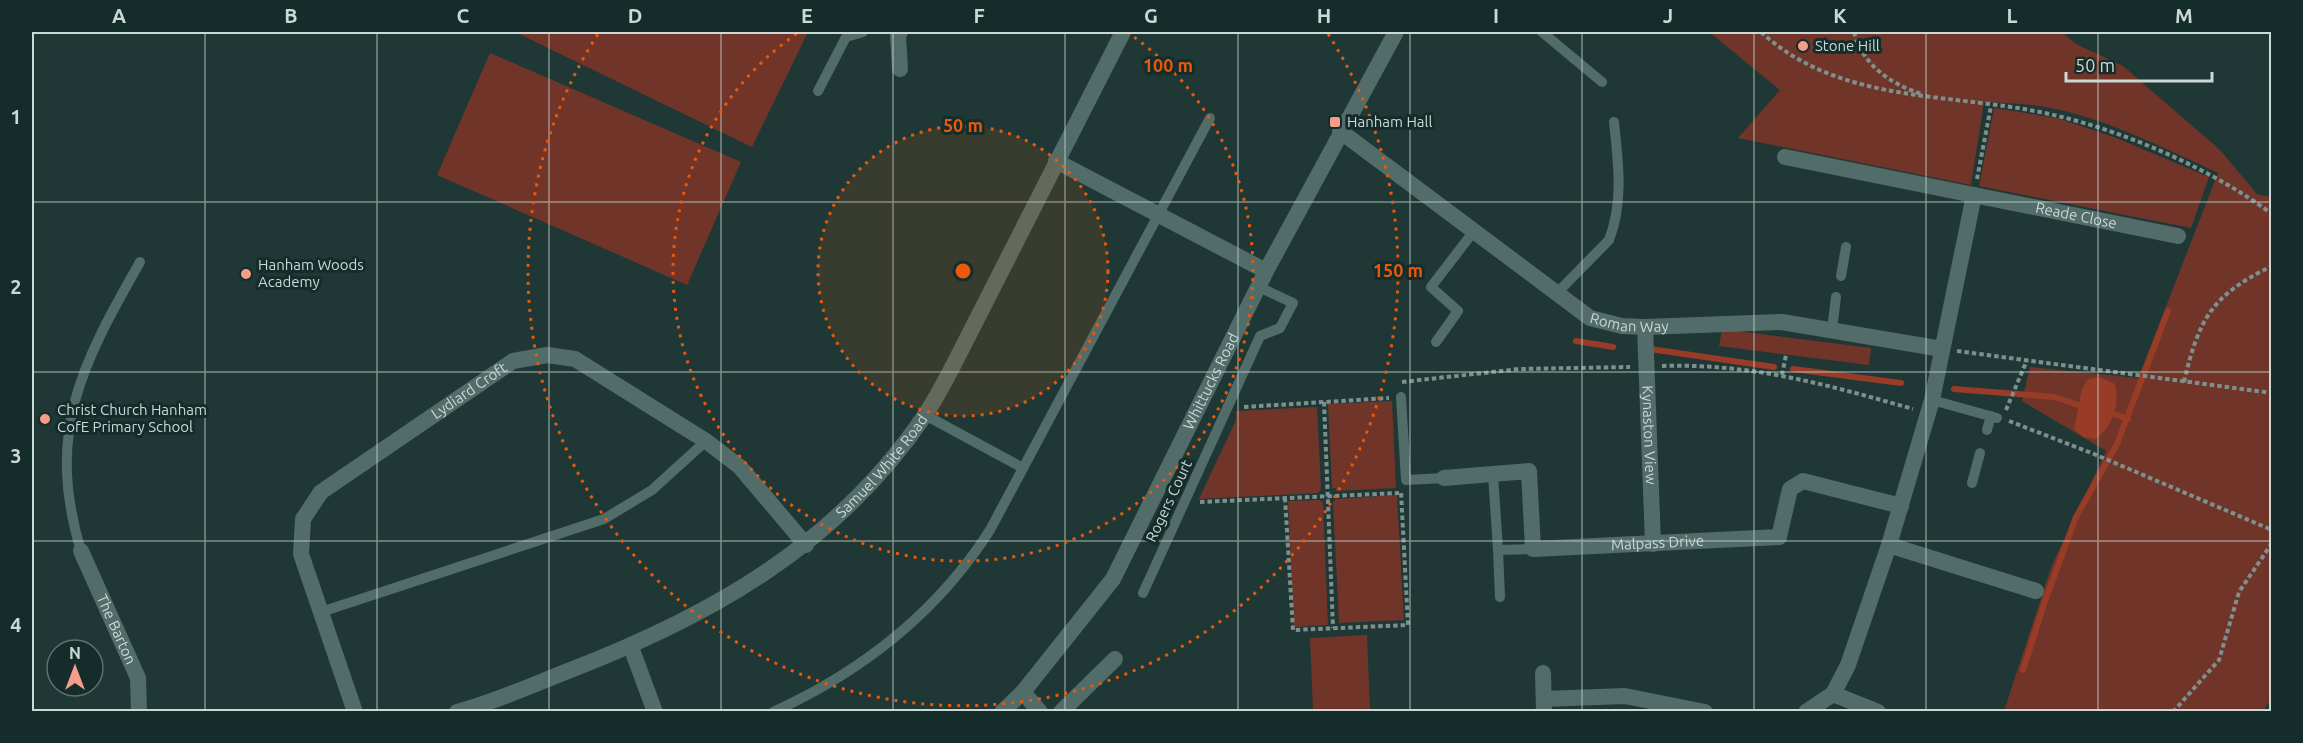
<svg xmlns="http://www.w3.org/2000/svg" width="2303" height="743" font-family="Ubuntu,sans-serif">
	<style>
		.green { fill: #703528 }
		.water { fill: #983c28 }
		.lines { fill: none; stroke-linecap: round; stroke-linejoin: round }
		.stream { stroke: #983c28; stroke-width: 6 }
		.path { stroke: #7d908d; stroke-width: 4; stroke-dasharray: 4.5 3; stroke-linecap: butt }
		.service { stroke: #526c6a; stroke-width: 10 }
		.minor { stroke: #526c6a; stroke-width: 16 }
		.grid { fill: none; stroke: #cad8d6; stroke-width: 1.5; stroke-opacity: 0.55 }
		.ring { fill: none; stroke: #e8590c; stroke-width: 3; stroke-dasharray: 3 6 }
		.poi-dot { fill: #f49e8a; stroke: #142d2b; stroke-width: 2 }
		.labels { text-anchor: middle; stroke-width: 6; stroke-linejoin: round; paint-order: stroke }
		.poi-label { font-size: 15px; fill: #cad8d6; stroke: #142d2b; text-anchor: start }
		.street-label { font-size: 15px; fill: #cad8d6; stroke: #142d2b }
		.centre { fill: #e8590c; stroke: #142d2b; stroke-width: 3 }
		.ring-label { font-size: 18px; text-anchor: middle; font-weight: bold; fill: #e8590c; stroke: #142d2b; stroke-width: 6; stroke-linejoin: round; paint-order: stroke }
		.neatline { fill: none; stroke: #cad8d6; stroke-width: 2 }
		.grid-label { font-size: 20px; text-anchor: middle; font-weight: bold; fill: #cad8d6 }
	</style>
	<rect width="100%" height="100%" fill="#1f3835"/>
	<g class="green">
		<polygon points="515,32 808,32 752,147"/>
		<path d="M1709,32H2062L2076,44L2123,66L2219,149L2257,194L2271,197L2272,699L2262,711H2004L2052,565L2106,451L2022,401L2030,367L2138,378L2218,173C2162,147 2093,112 2031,105C2016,103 2000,103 1984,102L1971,185L1738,138L1780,90Z"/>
		<polygon points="490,53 741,162 687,285 437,175"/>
		<polygon points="1994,108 2057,118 2114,137 2209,177 2191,228 1979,186"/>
		<polygon points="1722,329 1871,348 1869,365 1719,346"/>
		<polygon points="1392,401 1396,488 1336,491 1336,488 1332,488 1328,404"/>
		<polygon points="1317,407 1321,489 1318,493 1199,499 1236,420 1236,411"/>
		<polygon points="1397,495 1404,620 1339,623 1333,502 1336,499"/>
		<polygon points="1319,500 1323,502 1328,625 1294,627 1288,501"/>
		<polygon points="1367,635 1370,711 1313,711 1310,638"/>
	</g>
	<path class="water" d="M2100,377L2115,384C2120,406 2113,425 2096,439L2083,437L2074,429L2082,389L2088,379Z"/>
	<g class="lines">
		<g class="stream">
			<polyline points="1576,341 1613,347"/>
			<polyline points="1650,349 1774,367"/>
			<polyline points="1793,369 1901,383"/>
			<polyline points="1954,389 2055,397 2078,405"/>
			<polyline points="2114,414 2128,419"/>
			<polyline points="2023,670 2046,598 2076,517 2117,444 2168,311"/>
		</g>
		<g class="path">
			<path d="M1761,32C1843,107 1956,91 2058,116C2129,133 2213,170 2272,214"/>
			<path d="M1854,32C1863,65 1889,83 1921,94"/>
			<polyline points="1977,179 1991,106"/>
			<polyline points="1957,351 2272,393"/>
			<path d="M1662,366C1750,363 1829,385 1913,409"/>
			<polyline points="1782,375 1786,355"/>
			<polyline points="1402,382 1519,369 1630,367"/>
			<path d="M2184,382C2199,318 2212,295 2272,266"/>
			<polyline points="1324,402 1333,628"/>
			<polyline points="1244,407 1389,398"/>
			<polyline points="2006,410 2027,360"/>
			<polyline points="2009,421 2094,454 2272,530"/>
			<polyline points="1285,498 1293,630 1408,625 1401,492"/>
			<polyline points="1200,502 1399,493"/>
			<polyline points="2173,712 2219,660 2239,592 2272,543"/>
		</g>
		<g class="service">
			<polyline points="1542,32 1602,82"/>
			<polyline points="818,91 846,37 863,32"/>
			<polyline points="1841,276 1846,247"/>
			<path d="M1557,293L1609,240C1624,202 1618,161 1614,122"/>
			<polyline points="1832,330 1836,297"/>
			<polyline points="1436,342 1458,311 1431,287 1474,231"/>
			<polyline points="1401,397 1406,480 1444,478"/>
			<polyline points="1932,400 1997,418"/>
			<polyline points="925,415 1023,468"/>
			<polyline points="1987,430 1991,416"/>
			<polyline points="1493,474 1498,550 1533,549"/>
			<polyline points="1972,483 1980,453"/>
			<polyline points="1498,550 1500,597"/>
			<path d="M81,551C45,432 82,364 140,262"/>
			<polyline points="1143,593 1260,336 1280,328 1293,303 1259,287"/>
			<polyline points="321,612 604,519 652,490 706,441"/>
			<path d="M773,712C863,671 937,613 990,530L1210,118"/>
		</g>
		<g class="minor">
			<polyline points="900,32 898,36 900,69"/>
			<path id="s1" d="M1340,131L1590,318L1622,326L1645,327L1782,322L1942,349"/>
			<path id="s2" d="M1785,157L2178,236"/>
			<polyline points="1056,161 1266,271"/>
			<path id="s3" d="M1645,327L1653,544"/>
			<path id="s4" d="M1444,478L1529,471L1533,549L1779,537L1790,489L1803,481L1901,506"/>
			<polyline points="1889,545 2036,591"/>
			<path id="s5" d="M81,551L138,678L139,712"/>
			<polyline points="631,647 655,712"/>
			<polyline points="1543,673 1544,712"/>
			<polyline points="1023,692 1040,712"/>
			<polyline points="1833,694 1878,712"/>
			<polyline points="1544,699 1625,696 1705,712"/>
			<path id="s6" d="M355,712L301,554L303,519L321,492L513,361L547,355L575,359L706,441L740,467L806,545"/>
			<path id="s7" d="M457,712C495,702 532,685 568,671C711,616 837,545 925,415C936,399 945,381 954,364L1123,32"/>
			<path id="s8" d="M1002,712L1023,692L1113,579L1266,271L1396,32"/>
			<polyline points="1061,712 1115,659"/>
			<polyline points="1806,712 1833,694 1848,665 1889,545 1932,400 1974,195"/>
		</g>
	</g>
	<path class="grid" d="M205,32V712M377,32V712M549,32V712M721,32V712M893,32V712M1065,32V712M1238,32V712M1410,32V712M1582,32V712M1754,32V712M1926,32V712M2098,32V712M32,202H2272M32,372H2272M32,541H2272"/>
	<circle cx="963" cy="271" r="145" fill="#e8590c" fill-opacity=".12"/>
	<g class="ring">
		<circle cx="963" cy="271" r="145"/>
		<path d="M1127 32A290 290 0 1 1 799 32"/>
		<path d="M1328 34A435 435 0 1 1 598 34"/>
	</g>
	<g class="poi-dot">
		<circle cx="1803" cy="46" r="6"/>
		<rect x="1329" y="116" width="12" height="12" rx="3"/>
		<circle cx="246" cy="274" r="6"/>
		<circle cx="45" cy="419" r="6"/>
	</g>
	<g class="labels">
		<g class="poi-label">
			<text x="1815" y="51">Stone Hill</text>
			<text x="1347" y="127">Hanham Hall</text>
			<text x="258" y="270">Hanham Woods<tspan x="258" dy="17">Academy</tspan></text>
			<text x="57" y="415">Christ Church Hanham<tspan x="57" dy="17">CofE Primary School</tspan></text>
		</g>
		<g class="street-label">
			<text dy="5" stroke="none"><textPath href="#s2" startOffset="297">Reade Close</textPath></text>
			<text dy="5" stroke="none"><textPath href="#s1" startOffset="352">Roman Way</textPath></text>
			<text dy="5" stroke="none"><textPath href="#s8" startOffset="394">Whittucks Road</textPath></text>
			<text dy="5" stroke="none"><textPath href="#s6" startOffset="414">Lydiard Croft</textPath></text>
			<text dy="5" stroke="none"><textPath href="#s3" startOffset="108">Kynaston View</textPath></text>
			<text dy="5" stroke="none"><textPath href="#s7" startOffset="498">Samuel White Road</textPath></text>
			<text transform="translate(1169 501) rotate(-65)" y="5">Rogers Court</text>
			<text dy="5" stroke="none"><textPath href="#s4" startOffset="288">Malpass Drive</textPath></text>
			<text dy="5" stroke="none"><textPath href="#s5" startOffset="86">The Barton</textPath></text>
		</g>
	</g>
	<circle cx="963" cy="271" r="9" class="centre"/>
	<g class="ring-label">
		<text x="1168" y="72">100 m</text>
		<text x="963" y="132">50 m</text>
		<text x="1398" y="277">150 m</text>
	</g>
	<rect width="2303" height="743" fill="none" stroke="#142d2b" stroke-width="66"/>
	<g transform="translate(75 668)"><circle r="28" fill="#142d2b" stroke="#5d716f" stroke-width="1.5"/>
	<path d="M0-4.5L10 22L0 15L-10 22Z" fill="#f49e8a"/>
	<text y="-9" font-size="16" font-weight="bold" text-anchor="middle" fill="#cad8d6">N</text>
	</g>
	<path d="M2066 72v9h146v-9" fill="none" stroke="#cad8d6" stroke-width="3"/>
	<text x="2075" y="72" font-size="18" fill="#cad8d6" stroke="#142d2b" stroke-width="4.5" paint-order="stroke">50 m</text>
	<rect x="33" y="33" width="2237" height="677" class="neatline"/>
	<g class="grid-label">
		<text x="119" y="23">A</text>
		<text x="291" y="23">B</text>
		<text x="463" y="23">C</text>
		<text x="635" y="23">D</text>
		<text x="807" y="23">E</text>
		<text x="979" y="23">F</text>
		<text x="1151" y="23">G</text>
		<text x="1324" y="23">H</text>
		<text x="1496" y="23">I</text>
		<text x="1668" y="23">J</text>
		<text x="1840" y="23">K</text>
		<text x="2012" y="23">L</text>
		<text x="2184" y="23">M</text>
		<text x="16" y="124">1</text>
		<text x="16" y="294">2</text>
		<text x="16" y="463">3</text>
		<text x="16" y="632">4</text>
	</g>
</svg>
